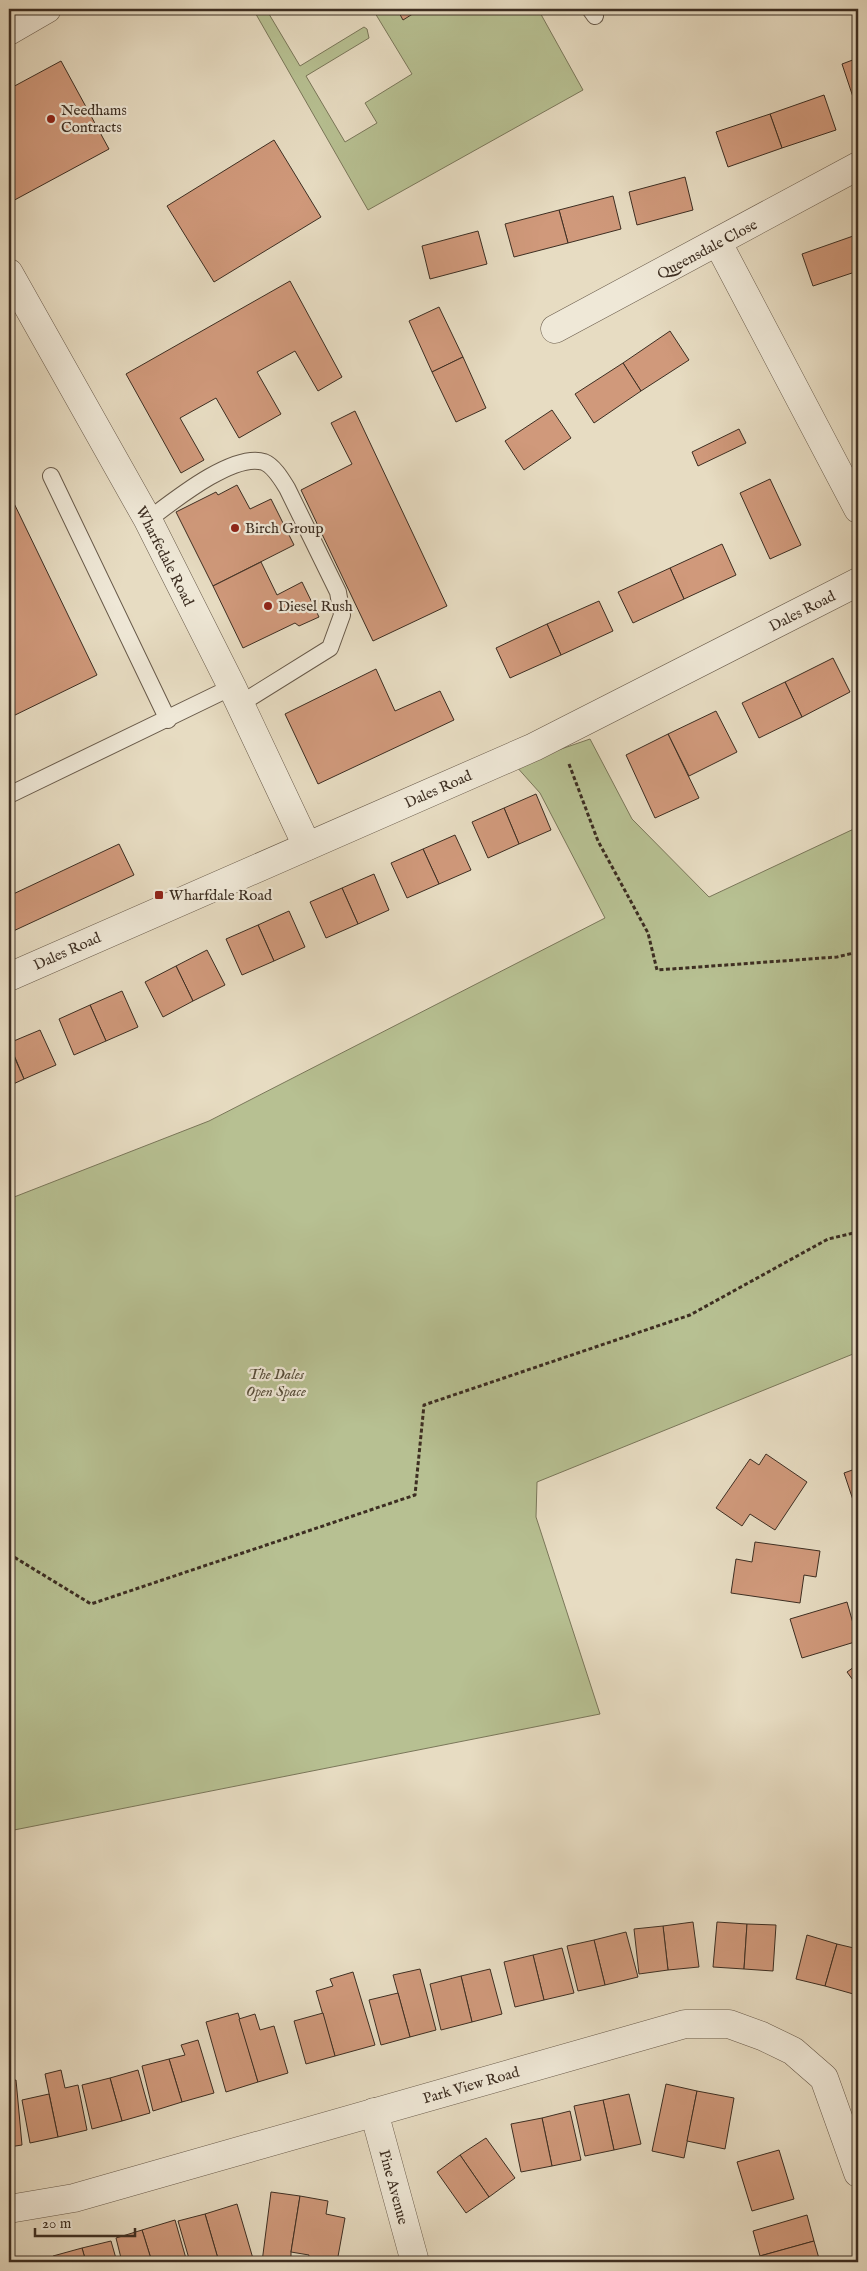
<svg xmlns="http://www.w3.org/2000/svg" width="867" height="2271" font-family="'IM FELL English',serif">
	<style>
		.green { fill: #b7c092; stroke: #7a775a }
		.building { fill: #d0997b; stroke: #3d2e22 }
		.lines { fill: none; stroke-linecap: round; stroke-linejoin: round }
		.service-casing { stroke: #685a4a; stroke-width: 18 }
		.minor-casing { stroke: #685a4a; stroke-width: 29 }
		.tertiary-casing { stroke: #685a4a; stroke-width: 29 }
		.path { stroke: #3d2e22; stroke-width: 3; stroke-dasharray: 4 2.5; stroke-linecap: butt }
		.service { stroke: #efe8d7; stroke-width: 16 }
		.minor { stroke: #efe8d7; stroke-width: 28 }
		.tertiary { stroke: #efe8d7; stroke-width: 28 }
		.poi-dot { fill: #8f2418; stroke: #efe8d7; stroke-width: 2 }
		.labels { text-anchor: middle; stroke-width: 4.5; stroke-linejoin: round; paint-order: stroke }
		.poi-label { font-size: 15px; fill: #3d2e22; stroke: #efe8d7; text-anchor: start }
		.street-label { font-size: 15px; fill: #3d2e22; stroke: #efe8d7 }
		.park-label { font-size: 15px; font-style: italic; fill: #554b38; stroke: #efe8d7 }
	</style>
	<rect width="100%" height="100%" fill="#e7dcc2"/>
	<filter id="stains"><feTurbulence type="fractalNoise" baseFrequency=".004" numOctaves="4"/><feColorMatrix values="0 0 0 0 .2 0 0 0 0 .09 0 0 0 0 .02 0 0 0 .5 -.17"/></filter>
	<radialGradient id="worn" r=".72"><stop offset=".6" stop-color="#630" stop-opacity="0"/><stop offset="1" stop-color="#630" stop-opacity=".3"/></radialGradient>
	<g class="green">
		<polygon points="253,9 266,9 300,66 364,27 367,29 369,38 306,76 345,142 377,123 365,103 412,74 375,13 382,9 538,9 583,90 368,210"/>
		<polygon points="590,739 632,819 709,897 858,827 858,1352 537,1482 536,1517 600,1714 9,1831 9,1199 209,1121 605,918 540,793 515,765"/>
	</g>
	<g class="building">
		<polygon points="397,9 419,9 419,10 403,20"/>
		<polygon points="858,58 858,95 853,97 842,64"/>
		<polygon points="61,61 109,149 9,203 9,89"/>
		<polygon points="824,95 836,130 782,148 770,114"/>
		<polygon points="770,114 782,148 728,167 716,132"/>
		<polygon points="274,140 321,217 214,282 167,206"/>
		<polygon points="685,177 693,210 637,225 629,192"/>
		<polygon points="613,196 621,229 568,243 559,210"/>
		<polygon points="559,210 568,243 514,257 505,224"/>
		<polygon points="478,231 487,264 430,279 422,246"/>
		<polygon points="856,235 858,243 858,271 813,286 802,254"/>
		<polygon points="290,281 342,377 318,391 295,351 257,372 281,414 239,438 216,398 180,418 204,460 181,473 126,374"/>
		<polygon points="439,307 463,357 432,372 409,321"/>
		<polygon points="670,331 689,360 641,391 623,363"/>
		<polygon points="463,357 486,408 456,422 432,372"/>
		<polygon points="623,363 641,391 594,423 575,394"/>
		<polygon points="552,410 571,438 524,470 505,441"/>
		<polygon points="355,411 447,606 373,641 301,490 352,464 331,423"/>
		<polygon points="739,429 746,443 698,466 692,452"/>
		<polygon points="770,479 801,545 770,559 740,493"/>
		<polygon points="237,485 250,509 271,499 294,545 213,586 176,512 216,492 218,495"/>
		<polygon points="9,493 97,675 9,718"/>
		<polygon points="722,544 736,575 684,599 670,568"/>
		<polygon points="261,562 277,595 302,582 319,617 299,626 295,623 243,648 213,586"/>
		<polygon points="670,568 684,599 633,623 618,592"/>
		<polygon points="599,601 613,631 561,655 547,624"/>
		<polygon points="547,624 561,655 510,678 496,648"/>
		<polygon points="833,658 850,692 802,717 785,682"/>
		<polygon points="376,669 395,711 440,691 454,720 318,784 285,714"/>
		<polygon points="785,682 802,717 759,738 742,703"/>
		<polygon points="716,711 737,752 689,776 668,734"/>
		<polygon points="668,734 699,798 655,818 626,755"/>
		<polygon points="536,794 551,830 519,844 504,808"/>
		<polygon points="504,808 519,844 488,858 472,822"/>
		<polygon points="455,835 471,870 439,884 423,849"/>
		<polygon points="119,844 134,875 9,933 9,896"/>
		<polygon points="423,849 439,884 407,898 391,863"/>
		<polygon points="374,874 389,910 358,924 342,888"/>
		<polygon points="342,888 358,924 326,938 310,902"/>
		<polygon points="289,911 305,947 274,961 258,925"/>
		<polygon points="258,925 274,961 242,975 226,939"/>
		<polygon points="207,950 225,985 193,1001 176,966"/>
		<polygon points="176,966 193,1001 163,1017 145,982"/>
		<polygon points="122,991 138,1027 106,1041 90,1005"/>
		<polygon points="90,1005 106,1041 74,1055 59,1019"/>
		<polygon points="40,1030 56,1065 24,1079 9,1043"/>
		<polygon points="9,1045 24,1079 9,1086"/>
		<polygon points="766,1454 807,1482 775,1530 750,1514 742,1526 716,1508 750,1459 759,1465"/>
		<polygon points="858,1468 858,1515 844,1473"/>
		<polygon points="755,1542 820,1551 816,1577 804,1575 800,1603 731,1593 736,1559 752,1562"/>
		<polygon points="847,1602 858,1641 802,1658 790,1619"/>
		<polygon points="858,1664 858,1687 847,1672"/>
		<polygon points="693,1922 699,1967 668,1970 663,1926"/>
		<polygon points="717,1922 747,1924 744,1969 713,1967"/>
		<polygon points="747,1924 776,1925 773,1971 744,1969"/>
		<polygon points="663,1926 668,1970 639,1974 634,1929"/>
		<polygon points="626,1932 638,1977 605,1985 594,1940"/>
		<polygon points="807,1935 837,1944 825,1986 796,1979"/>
		<polygon points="594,1940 605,1985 578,1991 567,1946"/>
		<polygon points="837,1944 858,1949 857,1995 825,1986"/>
		<polygon points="562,1948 574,1993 544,2000 533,1955"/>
		<polygon points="533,1955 544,2000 515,2007 504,1962"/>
		<polygon points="420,1969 436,2030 410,2037 393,1975"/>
		<polygon points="490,1969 502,2014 472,2022 461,1976"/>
		<polygon points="353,1972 375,2045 335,2056 316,1991 333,1986 330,1979"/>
		<polygon points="461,1976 472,2022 441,2030 430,1984"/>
		<polygon points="398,1993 410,2037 381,2045 369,2000"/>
		<polygon points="238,2013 258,2082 226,2092 206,2022"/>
		<polygon points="323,2013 335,2056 306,2064 294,2021"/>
		<polygon points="255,2014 260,2030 274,2026 288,2073 258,2082 239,2019"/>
		<polygon points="198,2040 214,2093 182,2102 169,2059 185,2055 181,2045"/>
		<polygon points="169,2059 182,2102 153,2111 142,2066"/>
		<polygon points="61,2070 65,2088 78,2085 87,2130 58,2137 45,2074"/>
		<polygon points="138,2070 150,2113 122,2121 110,2078"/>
		<polygon points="110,2078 122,2121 92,2129 82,2085"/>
		<polygon points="16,2080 22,2145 9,2147 9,2081"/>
		<polygon points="666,2084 697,2091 684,2158 652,2151"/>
		<polygon points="697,2091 734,2098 725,2149 687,2141"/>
		<polygon points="49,2094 58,2137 30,2143 22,2100"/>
		<polygon points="629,2094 641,2144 614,2150 603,2100"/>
		<polygon points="603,2100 614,2150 585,2156 574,2106"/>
		<polygon points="570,2111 581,2160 552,2166 542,2118"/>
		<polygon points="542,2118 552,2166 521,2172 511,2124"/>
		<polygon points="486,2138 515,2178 489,2197 460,2155"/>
		<polygon points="779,2150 794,2199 752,2211 737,2162"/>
		<polygon points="460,2155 489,2197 466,2213 437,2172"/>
		<polygon points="271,2192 300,2196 291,2252 291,2262 262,2262"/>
		<polygon points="300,2196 328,2201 326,2214 345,2218 337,2262 308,2262 309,2255 291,2252"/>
		<polygon points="237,2204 254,2262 219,2262 205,2214"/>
		<polygon points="205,2214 219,2262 190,2262 178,2221"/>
		<polygon points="807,2215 814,2241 760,2256 753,2231"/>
		<polygon points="175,2220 187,2262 152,2262 142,2230"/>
		<polygon points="142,2230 152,2262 122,2262 116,2238"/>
		<polygon points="111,2241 117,2262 86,2262 82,2248"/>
		<polygon points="814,2241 820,2262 762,2262 760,2256"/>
		<polygon points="82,2248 86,2262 55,2262 53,2256"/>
	</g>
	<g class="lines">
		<defs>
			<g id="service">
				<polyline points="590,9 595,16"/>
				<polyline points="51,476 168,720"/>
				<path d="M148,520C172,502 233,452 264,462C274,466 282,480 287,488L338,592L342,615L330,648L240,704"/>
				<polyline points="9,795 232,687"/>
			</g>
			<g id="minor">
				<polyline points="9,31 47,9"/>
				<polyline points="718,243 858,509"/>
				<polyline points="9,273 148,520 232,687 307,846"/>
				<polyline points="555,329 858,166"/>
				<polyline points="374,2112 415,2262"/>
				<polyline points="9,2209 74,2198 685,2024 729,2024 762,2036 793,2051 824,2078 858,2173"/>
			</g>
			<polyline id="tertiary" points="9,977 534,747 858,582"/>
		</defs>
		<use href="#service" class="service-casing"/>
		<use href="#minor" class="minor-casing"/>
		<use href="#tertiary" class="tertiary-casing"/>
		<g class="path">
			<polyline points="569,764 598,841 648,933 657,970 837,957 858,952"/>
			<polyline points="9,1554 91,1604 415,1495 424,1405 690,1315 828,1239 858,1232"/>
		</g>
		<use href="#service" class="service"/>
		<use href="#minor" class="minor"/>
		<use href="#tertiary" class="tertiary"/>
	</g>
	<g class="poi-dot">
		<circle cx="51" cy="119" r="5"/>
		<circle cx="235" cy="528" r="5"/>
		<circle cx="268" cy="606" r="5"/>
		<rect x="154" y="890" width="10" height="10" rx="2.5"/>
	</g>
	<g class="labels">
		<g class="poi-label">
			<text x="61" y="115">Needhams<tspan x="61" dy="17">Contracts</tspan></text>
			<text x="245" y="533">Birch Group</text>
			<text x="278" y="611">Diesel Rush</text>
			<text x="169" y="900">Wharfdale Road</text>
		</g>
		<g class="street-label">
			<text transform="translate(707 249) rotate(-28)" y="5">Queensdale Close</text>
			<text transform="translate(165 556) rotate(63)" y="5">Wharfedale Road</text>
			<text transform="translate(802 611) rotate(-27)" y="5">Dales Road</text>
			<text transform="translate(438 789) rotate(-24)" y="5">Dales Road</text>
			<text transform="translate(67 951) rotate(-24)" y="5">Dales Road</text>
			<text transform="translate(471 2085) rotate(-16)" y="5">Park View Road</text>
			<text transform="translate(394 2187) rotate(75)" y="5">Pine Avenue</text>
		</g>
		<g class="park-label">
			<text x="276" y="1379">The Dales<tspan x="276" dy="17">Open Space</tspan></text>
		</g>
	</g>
	<rect width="867" height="2271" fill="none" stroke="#e7dcc2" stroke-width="30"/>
	<rect x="10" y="10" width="847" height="2251" fill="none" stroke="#3d2e22" stroke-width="2.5"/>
	<rect x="15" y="15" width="837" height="2241" fill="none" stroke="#3d2e22"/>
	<path d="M35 2228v8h100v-8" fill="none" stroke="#3d2e22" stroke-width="2.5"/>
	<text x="42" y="2228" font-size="15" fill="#3d2e22" stroke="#efe8d7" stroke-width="4" paint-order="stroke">20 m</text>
	<rect width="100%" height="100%" filter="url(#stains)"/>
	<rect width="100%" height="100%" fill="url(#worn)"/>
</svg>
